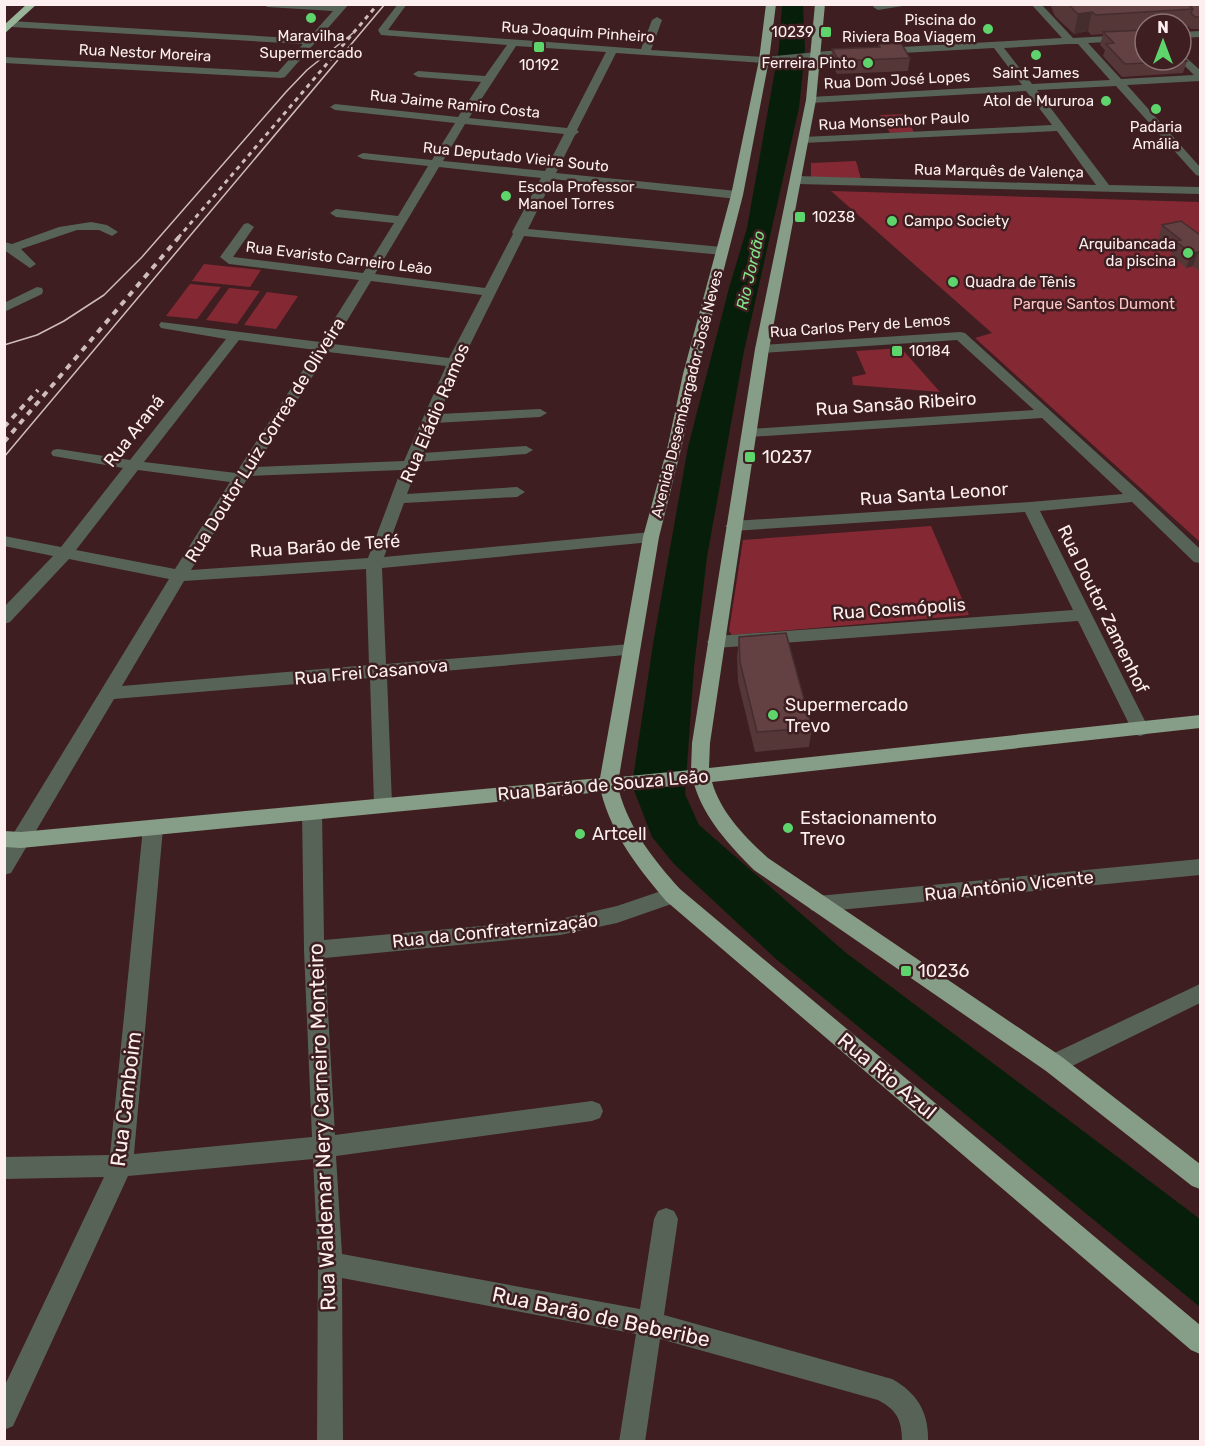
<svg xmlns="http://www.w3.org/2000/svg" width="1205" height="1446" font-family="Rubik,sans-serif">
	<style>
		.green { fill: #842934 }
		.water { fill: #071f0a }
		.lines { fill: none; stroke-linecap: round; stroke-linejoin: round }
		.minor { fill: #586358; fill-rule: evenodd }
		.major { fill: #869d87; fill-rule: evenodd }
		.highway { fill: #98b499; fill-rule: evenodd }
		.tram { stroke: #cfbcbd; stroke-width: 1.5 }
		.rail-far1 { stroke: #cfbcbd; stroke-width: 3; stroke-dasharray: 4.5 4.5; stroke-linecap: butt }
		.rail { stroke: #cfbcbd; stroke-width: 4; stroke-dasharray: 6 6; stroke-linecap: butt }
		.wall { fill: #553738 }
		.shaded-wall { fill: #452d2e }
		.building { fill: #634041; stroke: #452d2e; stroke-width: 1.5 }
		.poi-dot { fill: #5dd56c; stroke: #3e1e20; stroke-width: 2 }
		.labels { text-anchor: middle; stroke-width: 5; stroke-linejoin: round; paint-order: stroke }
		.far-poi-label { font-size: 15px; fill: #fdefef; stroke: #3e1e20; text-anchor: end }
		.far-street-label { font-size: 15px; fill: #fdefef; stroke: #3e1e20 }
		.far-park-label { font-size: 15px; fill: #fec8c8; stroke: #3e1e20 }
		.far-water-label { font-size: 16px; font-style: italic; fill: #81e58b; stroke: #3e1e20 }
		.street-label { font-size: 18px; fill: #fdefef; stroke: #3e1e20 }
		.poi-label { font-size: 18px; fill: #fdefef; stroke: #3e1e20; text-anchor: start }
		.near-street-label { font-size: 21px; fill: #fdefef; stroke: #3e1e20 }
	</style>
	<rect width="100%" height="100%" fill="#3e1e20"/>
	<g class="green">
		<polygon points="904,114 914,132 890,133 880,115"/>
		<polygon points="856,161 861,179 811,179 811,163"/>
		<polygon points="831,191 1200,202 1200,542 975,338 992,333"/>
		<polygon points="204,264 261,270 250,287 192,281"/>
		<polygon points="190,284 221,287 197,319 166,316"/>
		<polygon points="229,288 260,291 237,324 206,320"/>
		<polygon points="267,292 298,296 276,329 244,325"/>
		<polygon points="901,348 940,392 853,385 852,377 866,374 856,351"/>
		<polygon points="931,526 969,615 732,635 729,631 743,540"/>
	</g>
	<polygon class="water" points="782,5 803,5 805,50 799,108 744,351 707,557 694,667 685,794 699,825 845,952 1200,1219 1200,1307 776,959 674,864 652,837 632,785 653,644 688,447 729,288 747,228 779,48"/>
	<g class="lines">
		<g class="minor">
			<polygon points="263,4 349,4 285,77 281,78 4,63 4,57 278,72 303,44 11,27 6,24 11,21 308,39 333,11 267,7"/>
			<path d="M398,4H407L388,30L641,49L652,20L657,17L662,20L651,50L764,57L828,51L1062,38L1031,4H1041L1073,38L1145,34V40L1088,43L1121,79L1194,75L1179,60L1181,53L1200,70V81L1127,85L1200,167V176L1196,175L1116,86L1037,90L1109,185L1200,187V194L797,184L791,180L797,176L1096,185L1057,131L803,143L797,140L803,137L1052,125L1026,91L811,103L806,100L811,97L1022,85L994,48L828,57L764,63L616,53L577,130L579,132L575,135L556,173L737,191L743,195L737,199L553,179L528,229L722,247L728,251L722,255L524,236L463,359L439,414L540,409L547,413L540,417L435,423L423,453L526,446L533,450L526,454L419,462L407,494L517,487L525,492L517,497L404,503L384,557L651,532L659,537L651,542L382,568L386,664L631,644L637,646L640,650L637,654L387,676L392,804L390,809L383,811L376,809L374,804L370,678L114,699L11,873L4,875V849L169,579L69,559L10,622L4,624V607L53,556L4,546V536L61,547L123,468L53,456L51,453L53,450L58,449L130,460L226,339L161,328L159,325L161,322L320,342L359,280L229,264L220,257L244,224L248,223L254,227L233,257L363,273L394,223L336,217L330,213L336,209L398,216L428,166L363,159L357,156L363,153L432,160L455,123L335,110L330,107L335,104L458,117L481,82L418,77L413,74L418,71L485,76L507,45L381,35L378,30ZM1068,44H1078L1110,80L1032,84L1004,48ZM516,46L606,52L567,128L469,118ZM465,124L564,134L545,171L443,161ZM439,167L541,178L512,232L513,234L485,288L375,274ZM371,281L482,295L449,358L333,344ZM239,340L316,350L236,473L144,462ZM328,352L446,366L404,461L255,467ZM138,470L230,482L175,569L76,550ZM401,470L368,558L191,570L249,476ZM366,569L369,665L122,686L184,581Z"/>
			<polygon points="876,4 915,4 878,10 873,7"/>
			<polygon points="1200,31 1200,37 1181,38 1181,32"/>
			<polygon points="91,222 107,225 118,232 112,236 99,230 77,230 21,249 36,264 30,268 4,250 4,242 12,244 59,227"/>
			<polygon points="37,287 42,288 43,291 42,294 4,312 4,303"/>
			<polygon points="960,332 965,333 1142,494 1200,549 1200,563 1194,562 1132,502 1040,511 1149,729 1146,734 1140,736 1134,734 1078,621 716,648 710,646 707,642 710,638 716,636 1073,610 1025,512 733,531 725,526 733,521 1030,502 1123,494 1042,418 750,437 743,433 750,429 1034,410 957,340 762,353 755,349 762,345"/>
			<path d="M312,805L319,807L322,812L324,940L560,919L617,906L673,887L680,889L683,895L680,901L617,923L560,935L325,958L335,1135L592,1101L600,1104L603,1111L600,1118L592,1121L336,1156L342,1254L640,1309L654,1219L658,1211L666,1208L674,1211L678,1219L664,1315L892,1379C917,1393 929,1412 928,1442H902C902,1420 897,1410 878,1400L660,1339L645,1442H619L636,1334L342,1278L343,1442H317L318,1264L313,1159L128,1176L13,1426L4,1430V1387L104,1177L4,1179V1157L110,1155L143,828L146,823L153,820L160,823L163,828L134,1154L312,1137L304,950L302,812L305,807Z"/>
			<polygon points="1200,859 1200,875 818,912 811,910 808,904 811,898 818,896"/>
			<polygon points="1200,984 1200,1003 1062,1071 1054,1074 1046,1071 1043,1064 1046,1057"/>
		</g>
		<path class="major" d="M766,4H776L769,60L743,195L697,374L682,445L659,537L619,777L691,770L692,743L755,349L806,100L815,4H825L816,100L769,349L710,743L709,768L1200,715V728L712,782C721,813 745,837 768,858L1062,1057L1200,1164V1189L1192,1186L1046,1071L754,870C729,845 704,818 694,784L619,791C630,830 653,859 680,889L1200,1325V1354L1191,1350L666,901C638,868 612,835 601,792L21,848L4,847V831L21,832L600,778L643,537L668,445L683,374L731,195L759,60Z"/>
		<polygon class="highway" points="27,4 37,4 4,34 4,25"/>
		<g class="tram">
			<polyline points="4,345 37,335 64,321 104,295 142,257 286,92 307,70 353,33"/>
			<polyline points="4,457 385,4"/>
		</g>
		<polyline class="rail-far1" points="178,238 378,4"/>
		<g class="rail">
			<polyline points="4,427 38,390"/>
			<polyline points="4,442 179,237"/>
		</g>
	</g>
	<g class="wall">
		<polygon points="1050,4 1200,4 1200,29 1191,29 1188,26 1187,28 1181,28 1181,24 1145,24 1145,60 1187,61 1183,73 1122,77 1103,56 1105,50 1100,45 1103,34 1091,35 1088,31 1074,34 1055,16"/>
		<polygon points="878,44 910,58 908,71 837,74 831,62 832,49 878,47"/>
		<polygon points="1162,225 1200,235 1200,272 1193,266 1186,268 1171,255 1172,250 1158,239"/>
		<polygon points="739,637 812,728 809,747 755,752 738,682 737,657"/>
	</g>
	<g class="shaded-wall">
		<polygon points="1092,12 1088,31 1074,34 1078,14"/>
		<polygon points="1198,252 1193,266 1186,268 1191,253"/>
	</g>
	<g class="building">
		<polygon points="1068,4 1188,4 1193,9 1096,15 1092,12 1078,14"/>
		<polygon points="1188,4 1200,5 1200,17 1195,17 1191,13 1193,9"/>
		<polygon points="1145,30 1145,60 1181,60 1181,55 1187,61 1125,64 1106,44 1114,43 1103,32"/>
		<polygon points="901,43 910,58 839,61 832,49 880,47 878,44"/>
		<polygon points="1181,221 1200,235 1200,254 1198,252 1191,253 1175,241 1181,240 1162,225"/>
		<polygon points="786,633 812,728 757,732 740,662 739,637"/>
	</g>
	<g class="poi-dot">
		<circle cx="311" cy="18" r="6"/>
		<circle cx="988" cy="29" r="6"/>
		<rect x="820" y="26" width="12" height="12" rx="3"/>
		<rect x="533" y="41" width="12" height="12" rx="3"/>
		<circle cx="1036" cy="55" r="6"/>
		<circle cx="868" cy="63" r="6"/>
		<circle cx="1106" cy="101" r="6"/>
		<circle cx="1156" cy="109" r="6"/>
		<circle cx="506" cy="196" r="6"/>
		<rect x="794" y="211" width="12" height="12" rx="3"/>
		<circle cx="892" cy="221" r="6"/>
		<circle cx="1188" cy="253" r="6"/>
		<circle cx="953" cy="282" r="6"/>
		<rect x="891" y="345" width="12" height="12" rx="3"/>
		<rect x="744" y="451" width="12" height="12" rx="3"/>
		<circle cx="773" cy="715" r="6"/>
		<circle cx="788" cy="828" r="6"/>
		<circle cx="580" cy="834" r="6"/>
		<rect x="900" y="965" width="12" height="12" rx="3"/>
	</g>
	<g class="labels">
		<g class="far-poi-label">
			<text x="976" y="25">Piscina do<tspan x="976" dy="17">Riviera Boa Viagem</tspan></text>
			<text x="814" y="37">10239</text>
			<text x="311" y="41" text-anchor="middle">Maravilha<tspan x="311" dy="17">Supermercado</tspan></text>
			<text x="856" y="68">Ferreira Pinto</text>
			<text x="539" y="70" text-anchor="middle">10192</text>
			<text x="1036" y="78" text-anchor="middle">Saint James</text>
			<text x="1094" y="106">Atol de Mururoa</text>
			<text x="1156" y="132" text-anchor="middle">Padaria<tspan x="1156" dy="17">Amália</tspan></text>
			<text x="518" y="192" text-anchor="start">Escola Professor<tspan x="518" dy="17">Manoel Torres</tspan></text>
			<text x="812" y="222" text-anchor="start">10238</text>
			<text x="904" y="226" text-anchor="start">Campo Society</text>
			<text x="1176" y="249">Arquibancada<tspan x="1176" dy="17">da piscina</tspan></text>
			<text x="965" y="287" text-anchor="start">Quadra de Tênis</text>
			<text x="909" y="356" text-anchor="start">10184</text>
		</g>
		<g class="far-street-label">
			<text transform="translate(578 32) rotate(4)" y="5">Rua Joaquim Pinheiro</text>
			<text transform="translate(145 53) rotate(3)" y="5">Rua Nestor Moreira</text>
			<text transform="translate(897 80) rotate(-3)" y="5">Rua Dom José Lopes</text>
			<text transform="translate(455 104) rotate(6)" y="5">Rua Jaime Ramiro Costa</text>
			<text transform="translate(894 121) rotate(-3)" y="5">Rua Monsenhor Paulo</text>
			<text transform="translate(516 157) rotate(6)" y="5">Rua Deputado Vieira Souto</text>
			<text transform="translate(999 171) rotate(1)" y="5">Rua Marquês de Valença</text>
			<text transform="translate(339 258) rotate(7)" y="5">Rua Evaristo Carneiro Leão</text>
			<text transform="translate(860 326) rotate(-4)" y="5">Rua Carlos Pery de Lemos</text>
			<text transform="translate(687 394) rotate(-76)" y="5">Avenida Desembargador José Neves</text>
		</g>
		<g class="far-park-label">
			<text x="1094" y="309">Parque Santos Dumont</text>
		</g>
		<g class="far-water-label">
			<text transform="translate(750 270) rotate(-77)" y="6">Rio Jordão</text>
		</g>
		<g class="street-label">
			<text transform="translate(896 404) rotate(-4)" y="6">Rua Sansão Ribeiro</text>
			<text transform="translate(435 413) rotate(-67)" y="6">Rua Eládio Ramos</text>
			<text transform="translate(134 431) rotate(-52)" y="6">Rua Araná</text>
			<text transform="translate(265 440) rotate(-58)" y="6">Rua Doutor Luiz Correa de Oliveira</text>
			<text transform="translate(934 494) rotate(-4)" y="6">Rua Santa Leonor</text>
			<text transform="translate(325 546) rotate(-4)" y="6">Rua Barão de Tefé</text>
			<text transform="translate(899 609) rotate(-4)" y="6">Rua Cosmópolis</text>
			<text transform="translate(1103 609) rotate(64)" y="6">Rua Doutor Zamenhof</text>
			<text transform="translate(371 672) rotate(-5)" y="6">Rua Frei Casanova</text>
			<text transform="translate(603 785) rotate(-5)" y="6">Rua Barão de Souza Leão</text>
			<text transform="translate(1009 886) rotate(-6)" y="6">Rua Antônio Vicente</text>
			<text transform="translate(495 931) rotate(-6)" y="6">Rua da Confraternização</text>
		</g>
		<g class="poi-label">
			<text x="762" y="463">10237</text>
			<text x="785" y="711">Supermercado<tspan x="785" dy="21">Trevo</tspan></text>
			<text x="800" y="824">Estacionamento<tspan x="800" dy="21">Trevo</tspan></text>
			<text x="592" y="840">Artcell</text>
			<text x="918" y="977">10236</text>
		</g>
		<g class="near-street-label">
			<text transform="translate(887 1076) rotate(40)" y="7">Rua Rio Azul</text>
			<text transform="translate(126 1099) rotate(-83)" y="7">Rua Camboim</text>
			<text transform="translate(322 1127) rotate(-92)" y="7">Rua Waldemar Nery Carneiro Monteiro</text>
			<text transform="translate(601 1317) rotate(12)" y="7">Rua Barão de Beberibe</text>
		</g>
	</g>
	<rect width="1205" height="1446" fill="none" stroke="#fdefef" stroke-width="12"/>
	<g transform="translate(1163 42)"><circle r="28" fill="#3e1e20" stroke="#8a7273" stroke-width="1.5"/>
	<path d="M0-4.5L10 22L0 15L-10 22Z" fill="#5dd56c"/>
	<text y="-9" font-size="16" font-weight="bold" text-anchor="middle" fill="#fdefef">N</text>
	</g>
</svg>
